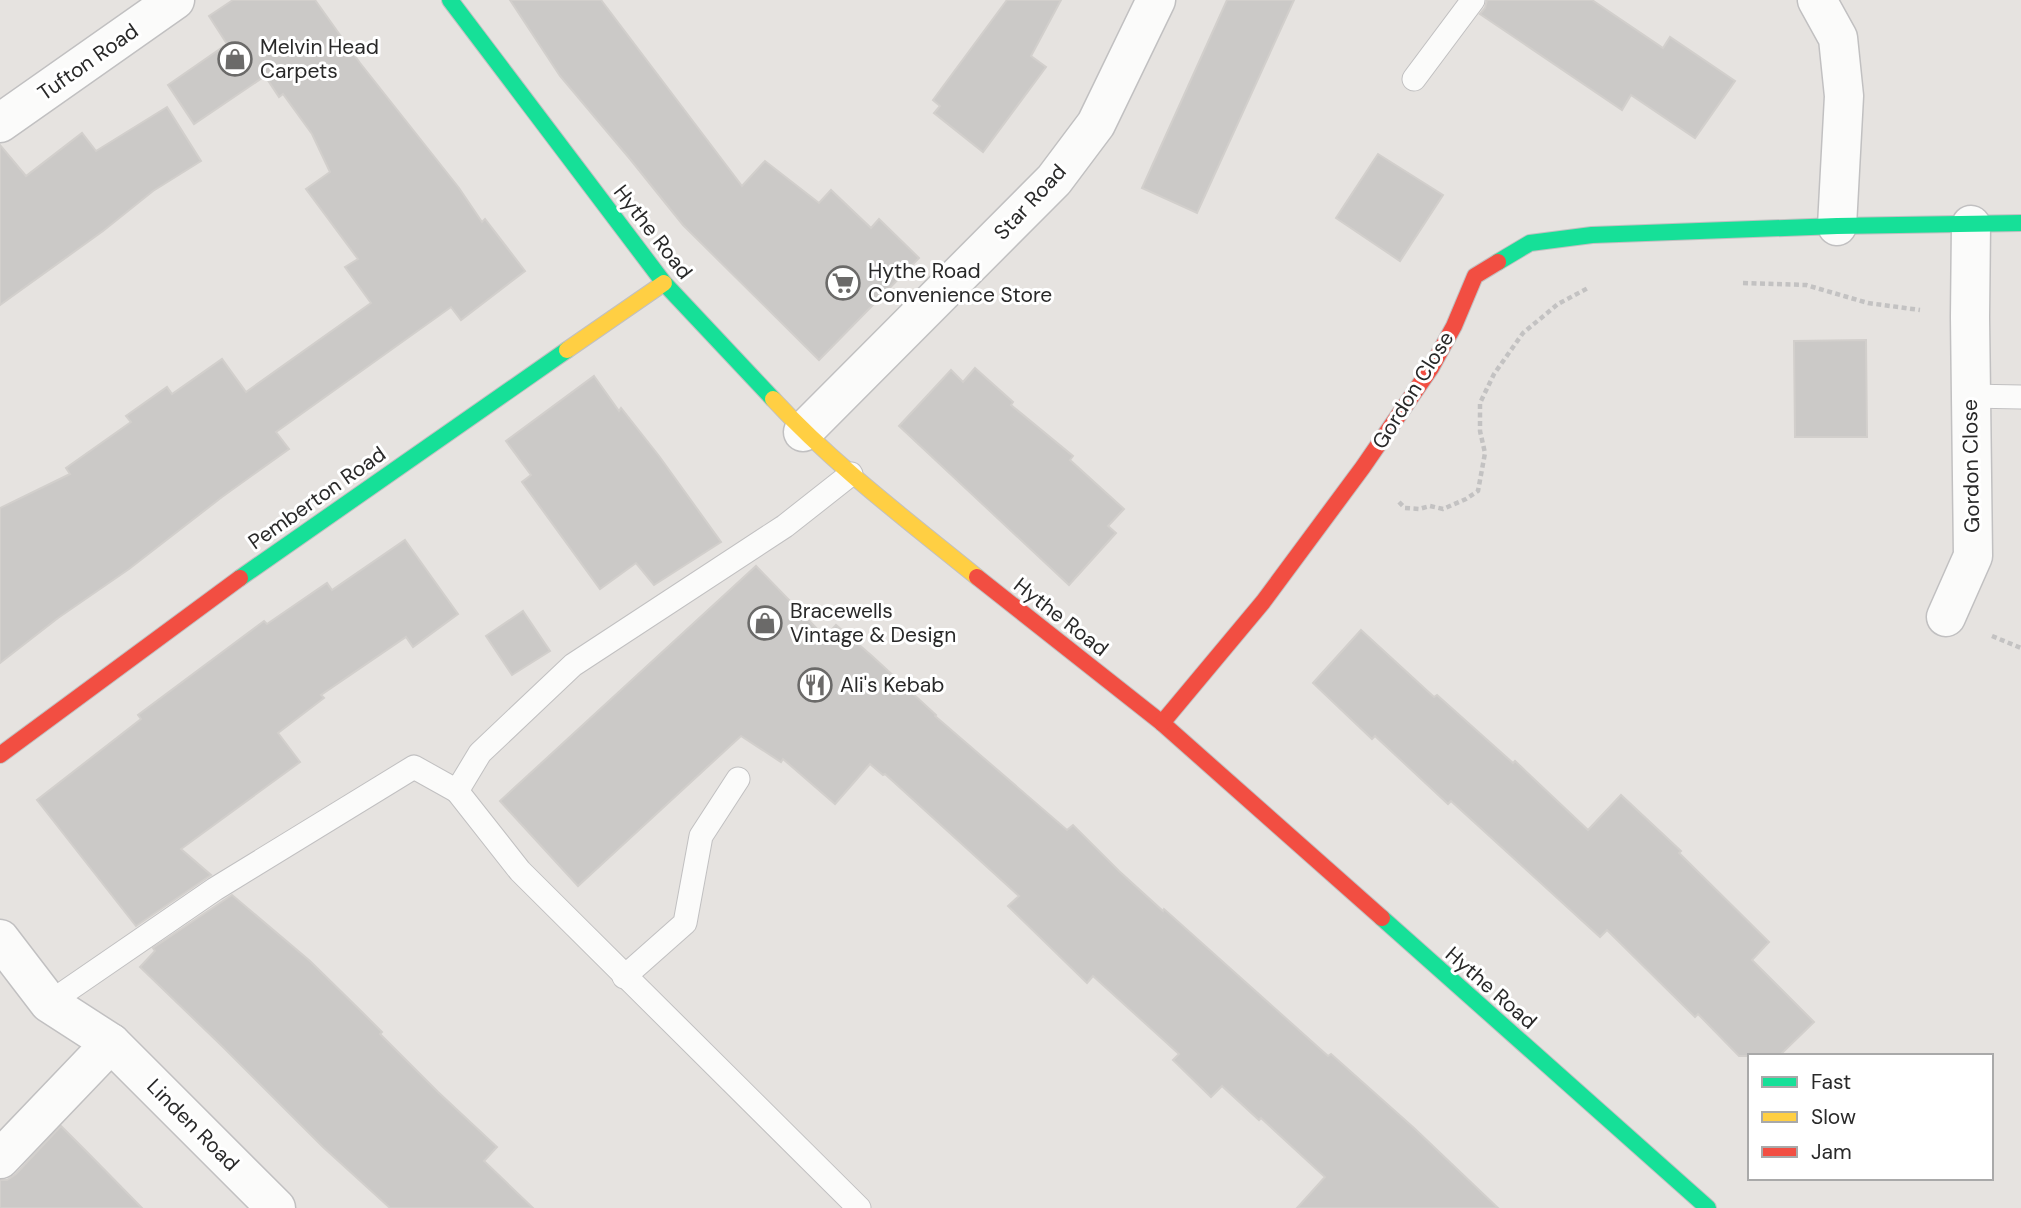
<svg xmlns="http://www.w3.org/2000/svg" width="2021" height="1208" font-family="'DM Sans',sans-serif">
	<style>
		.building { fill: #cbc9c7; stroke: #d2cfcc; stroke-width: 2 }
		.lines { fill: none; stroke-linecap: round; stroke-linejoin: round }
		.lane-casing { stroke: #c1c0c1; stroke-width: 25 }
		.street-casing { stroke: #c1c0c1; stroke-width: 41 }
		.fast-casing { stroke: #c1c0c1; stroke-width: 18 }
		.slow-casing { stroke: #c1c0c1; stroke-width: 18 }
		.jam-casing { stroke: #c1c0c1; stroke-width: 18 }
		.path { stroke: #c3c2c2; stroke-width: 4.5; stroke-dasharray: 5 3.5; stroke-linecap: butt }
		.lane { stroke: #fbfbfa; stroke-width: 23 }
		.street { stroke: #fbfbfa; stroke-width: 38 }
		.fast { stroke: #16e098; stroke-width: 16 }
		.slow { stroke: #ffcf43; stroke-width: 16 }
		.jam { stroke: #f24e42; stroke-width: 16 }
		.labels { text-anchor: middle; stroke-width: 6; stroke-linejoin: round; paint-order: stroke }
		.poi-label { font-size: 21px; fill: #292929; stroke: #fff; text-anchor: start }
		.street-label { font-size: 21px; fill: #292929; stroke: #fff }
	</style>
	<rect width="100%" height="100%" fill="#e6e3e0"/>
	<g class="building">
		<polygon points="233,0 315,0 360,63 459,188 482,222 485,219 525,271 461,320 451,307 276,432 289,449 222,497 129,569 58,618 0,663 0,508 70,474 66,468 131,422 126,416 167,387 172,394 222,359 246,392 371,303 345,267 358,259 306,189 330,172 312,134 283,94 279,97 265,76 194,124 168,85 227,44 209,16"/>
		<polygon points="510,0 601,0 742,186 765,161 819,203 831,190 871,228 879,219 919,258 819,360 683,225 630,159 560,76"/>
		<polygon points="1007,0 1061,0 1031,56 1046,67 983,152 934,113 940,106 933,100"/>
		<polygon points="1227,0 1294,0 1197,213 1142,188"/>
		<polygon points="1487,0 1592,0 1663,48 1670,37 1735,81 1695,138 1631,95 1622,110 1480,14 1485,8"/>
		<polygon points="167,107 201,161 153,191 103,231 0,305 0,145 26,176 82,133 96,151"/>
		<polygon points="1378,154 1443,195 1400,261 1336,218"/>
		<polygon points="1866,340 1867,437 1795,437 1794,341"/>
		<polygon points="975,368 1013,402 1011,405 1073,456 1070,460 1124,509 1108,526 1116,533 1069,585 899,426 951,370 963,382"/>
		<polygon points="594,376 619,411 621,408 659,456 721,542 654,585 636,563 600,589 522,482 531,475 506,441"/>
		<polygon points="405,540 458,614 413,647 406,637 321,695 324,698 278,733 300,762 181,849 211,875 136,926 37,800 141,719 138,715 264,621 267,624 327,583 332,590"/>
		<polygon points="756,566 825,637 836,625 872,656 936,715 935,716 1067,830 1073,825 1119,871 1163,911 1164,909 1328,1056 1331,1054 1414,1128 1498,1208 1297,1208 1325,1177 1261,1118 1259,1120 1222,1086 1211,1097 1173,1060 1179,1054 1093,976 1087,983 1008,906 1019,896 885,774 883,775 870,764 835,804 783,759 781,762 741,736 578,886 500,801"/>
		<polygon points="523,611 550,651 512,675 486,636"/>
		<polygon points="1361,630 1434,697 1437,695 1513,763 1515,761 1588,830 1621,795 1681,851 1679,853 1769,942 1752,960 1814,1022 1779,1056 1739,1056 1698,1014 1695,1017 1607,930 1600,937 1451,801 1448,804 1375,736 1372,739 1313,683"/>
		<polygon points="232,895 310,961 362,1012 382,1032 380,1034 438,1092 497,1147 484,1161 533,1208 390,1208 323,1147 222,1046 140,967 155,951 153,948"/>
		<polygon points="61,1126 86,1151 142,1208 0,1208 0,1180 7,1180 16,1174"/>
	</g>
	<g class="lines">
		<defs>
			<g id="lane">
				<polyline points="1414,79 1473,0"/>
				<polyline points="1970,396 2021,397"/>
				<polyline points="457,791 520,871 859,1208"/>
				<polyline points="624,977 685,923 701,836 738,779"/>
				<polyline points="49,1003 215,889 414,767 457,791 480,753 573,665 785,526 851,474"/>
			</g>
			<g id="street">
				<polyline points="1817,0 1838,38 1844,96 1837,226"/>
				<polyline points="0,123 175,0"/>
				<polyline points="803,432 1054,180 1096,124 1156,0"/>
				<polyline points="1946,617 1973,556 1970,317 1971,225"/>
				<polyline points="0,939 49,1003 111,1043 276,1208"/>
				<polyline points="0,1159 111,1043"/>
			</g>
			<g id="fast">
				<polyline points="450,0 664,283 773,399"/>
				<polyline points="1498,262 1530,243 1592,235 1837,226 2021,223"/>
				<polyline points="240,578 567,350"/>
				<polyline points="1382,918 1708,1208"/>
			</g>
			<g id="slow">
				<polyline points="567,350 664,283"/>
				<path d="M773,399C834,465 907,520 977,577"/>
			</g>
			<g id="jam">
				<polyline points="977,577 1162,723 1382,918"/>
				<polyline points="1162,723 1263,602 1363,467 1431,368 1454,326 1475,276 1498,262"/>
				<polyline points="0,755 240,578"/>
			</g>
		</defs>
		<use href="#lane" class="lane-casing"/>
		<use href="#street" class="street-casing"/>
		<use href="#fast" class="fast-casing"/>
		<use href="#slow" class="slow-casing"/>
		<use href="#jam" class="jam-casing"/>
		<g class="path">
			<polyline points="1743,283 1806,285 1868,303 1920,310"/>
			<polyline points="1399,502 1405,508 1419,509 1430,506 1443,509 1466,499 1478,491 1485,453 1480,431 1480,403 1494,374 1523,333 1558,304 1588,288"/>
			<polyline points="1992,636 2021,648"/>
		</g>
		<use href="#lane" class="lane"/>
		<use href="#street" class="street"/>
		<use href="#fast" class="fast"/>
		<use href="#slow" class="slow"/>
		<use href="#jam" class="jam"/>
	</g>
	<defs>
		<symbol id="shop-ring" viewBox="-11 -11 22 22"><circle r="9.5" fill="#fff" stroke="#6b6a69" stroke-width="1.5"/><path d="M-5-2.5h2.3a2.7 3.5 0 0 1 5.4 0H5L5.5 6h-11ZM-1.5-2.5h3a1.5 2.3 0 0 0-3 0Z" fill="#6b6a69"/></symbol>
		<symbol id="supermarket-ring" viewBox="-11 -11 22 22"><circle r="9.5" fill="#fff" stroke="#6b6a69" stroke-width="1.5"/><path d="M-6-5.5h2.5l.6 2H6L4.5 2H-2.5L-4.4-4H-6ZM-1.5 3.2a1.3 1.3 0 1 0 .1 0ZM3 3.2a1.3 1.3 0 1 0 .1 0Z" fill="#6b6a69"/></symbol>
		<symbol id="restaurant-ring" viewBox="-11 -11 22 22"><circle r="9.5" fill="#fff" stroke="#6b6a69" stroke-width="1.5"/><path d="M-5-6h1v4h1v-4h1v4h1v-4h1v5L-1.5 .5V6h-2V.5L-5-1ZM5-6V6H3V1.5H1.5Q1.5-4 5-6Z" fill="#6b6a69"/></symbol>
	</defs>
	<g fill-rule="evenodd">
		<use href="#shop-ring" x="216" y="40" width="38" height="38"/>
		<use href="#supermarket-ring" x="824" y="264" width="38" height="38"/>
		<use href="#shop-ring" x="746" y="604" width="38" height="38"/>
		<use href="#restaurant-ring" x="796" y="666" width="38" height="38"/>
	</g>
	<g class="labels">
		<g class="poi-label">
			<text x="260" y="54">Melvin Head<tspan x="260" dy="24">Carpets</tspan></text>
			<text x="868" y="278">Hythe Road<tspan x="868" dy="24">Convenience Store</tspan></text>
			<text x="790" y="618">Bracewells<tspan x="790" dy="24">Vintage &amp; Design</tspan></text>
			<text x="840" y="692">Ali's Kebab</text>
		</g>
		<g class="street-label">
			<text transform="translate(88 62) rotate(-35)" y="7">Tufton Road</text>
			<text transform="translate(1030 202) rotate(-47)" y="7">Star Road</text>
			<text transform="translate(653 232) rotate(52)" y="7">Hythe Road</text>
			<text transform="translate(1413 390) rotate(-58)" y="7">Gordon Close</text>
			<text transform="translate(1971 466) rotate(-91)" y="7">Gordon Close</text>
			<text transform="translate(317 498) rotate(-35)" y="7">Pemberton Road</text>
			<text transform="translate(1061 617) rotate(38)" y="7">Hythe Road</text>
			<text transform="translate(1491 988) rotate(41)" y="7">Hythe Road</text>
			<text transform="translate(193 1125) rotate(45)" y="7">Linden Road</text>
		</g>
	</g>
	<rect x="1748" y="1054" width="245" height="126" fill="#ffffff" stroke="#a9a9a9" stroke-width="2"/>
	<rect x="1762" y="1077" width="35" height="10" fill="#16e098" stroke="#a9a9a9" stroke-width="2"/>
	<text x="1811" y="1089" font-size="21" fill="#292929">Fast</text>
	<rect x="1762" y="1112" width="35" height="10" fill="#ffcf43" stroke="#a9a9a9" stroke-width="2"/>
	<text x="1811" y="1124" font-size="21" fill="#292929">Slow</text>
	<rect x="1762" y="1147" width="35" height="10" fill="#f24e42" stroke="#a9a9a9" stroke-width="2"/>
	<text x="1811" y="1159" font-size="21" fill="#292929">Jam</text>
</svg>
